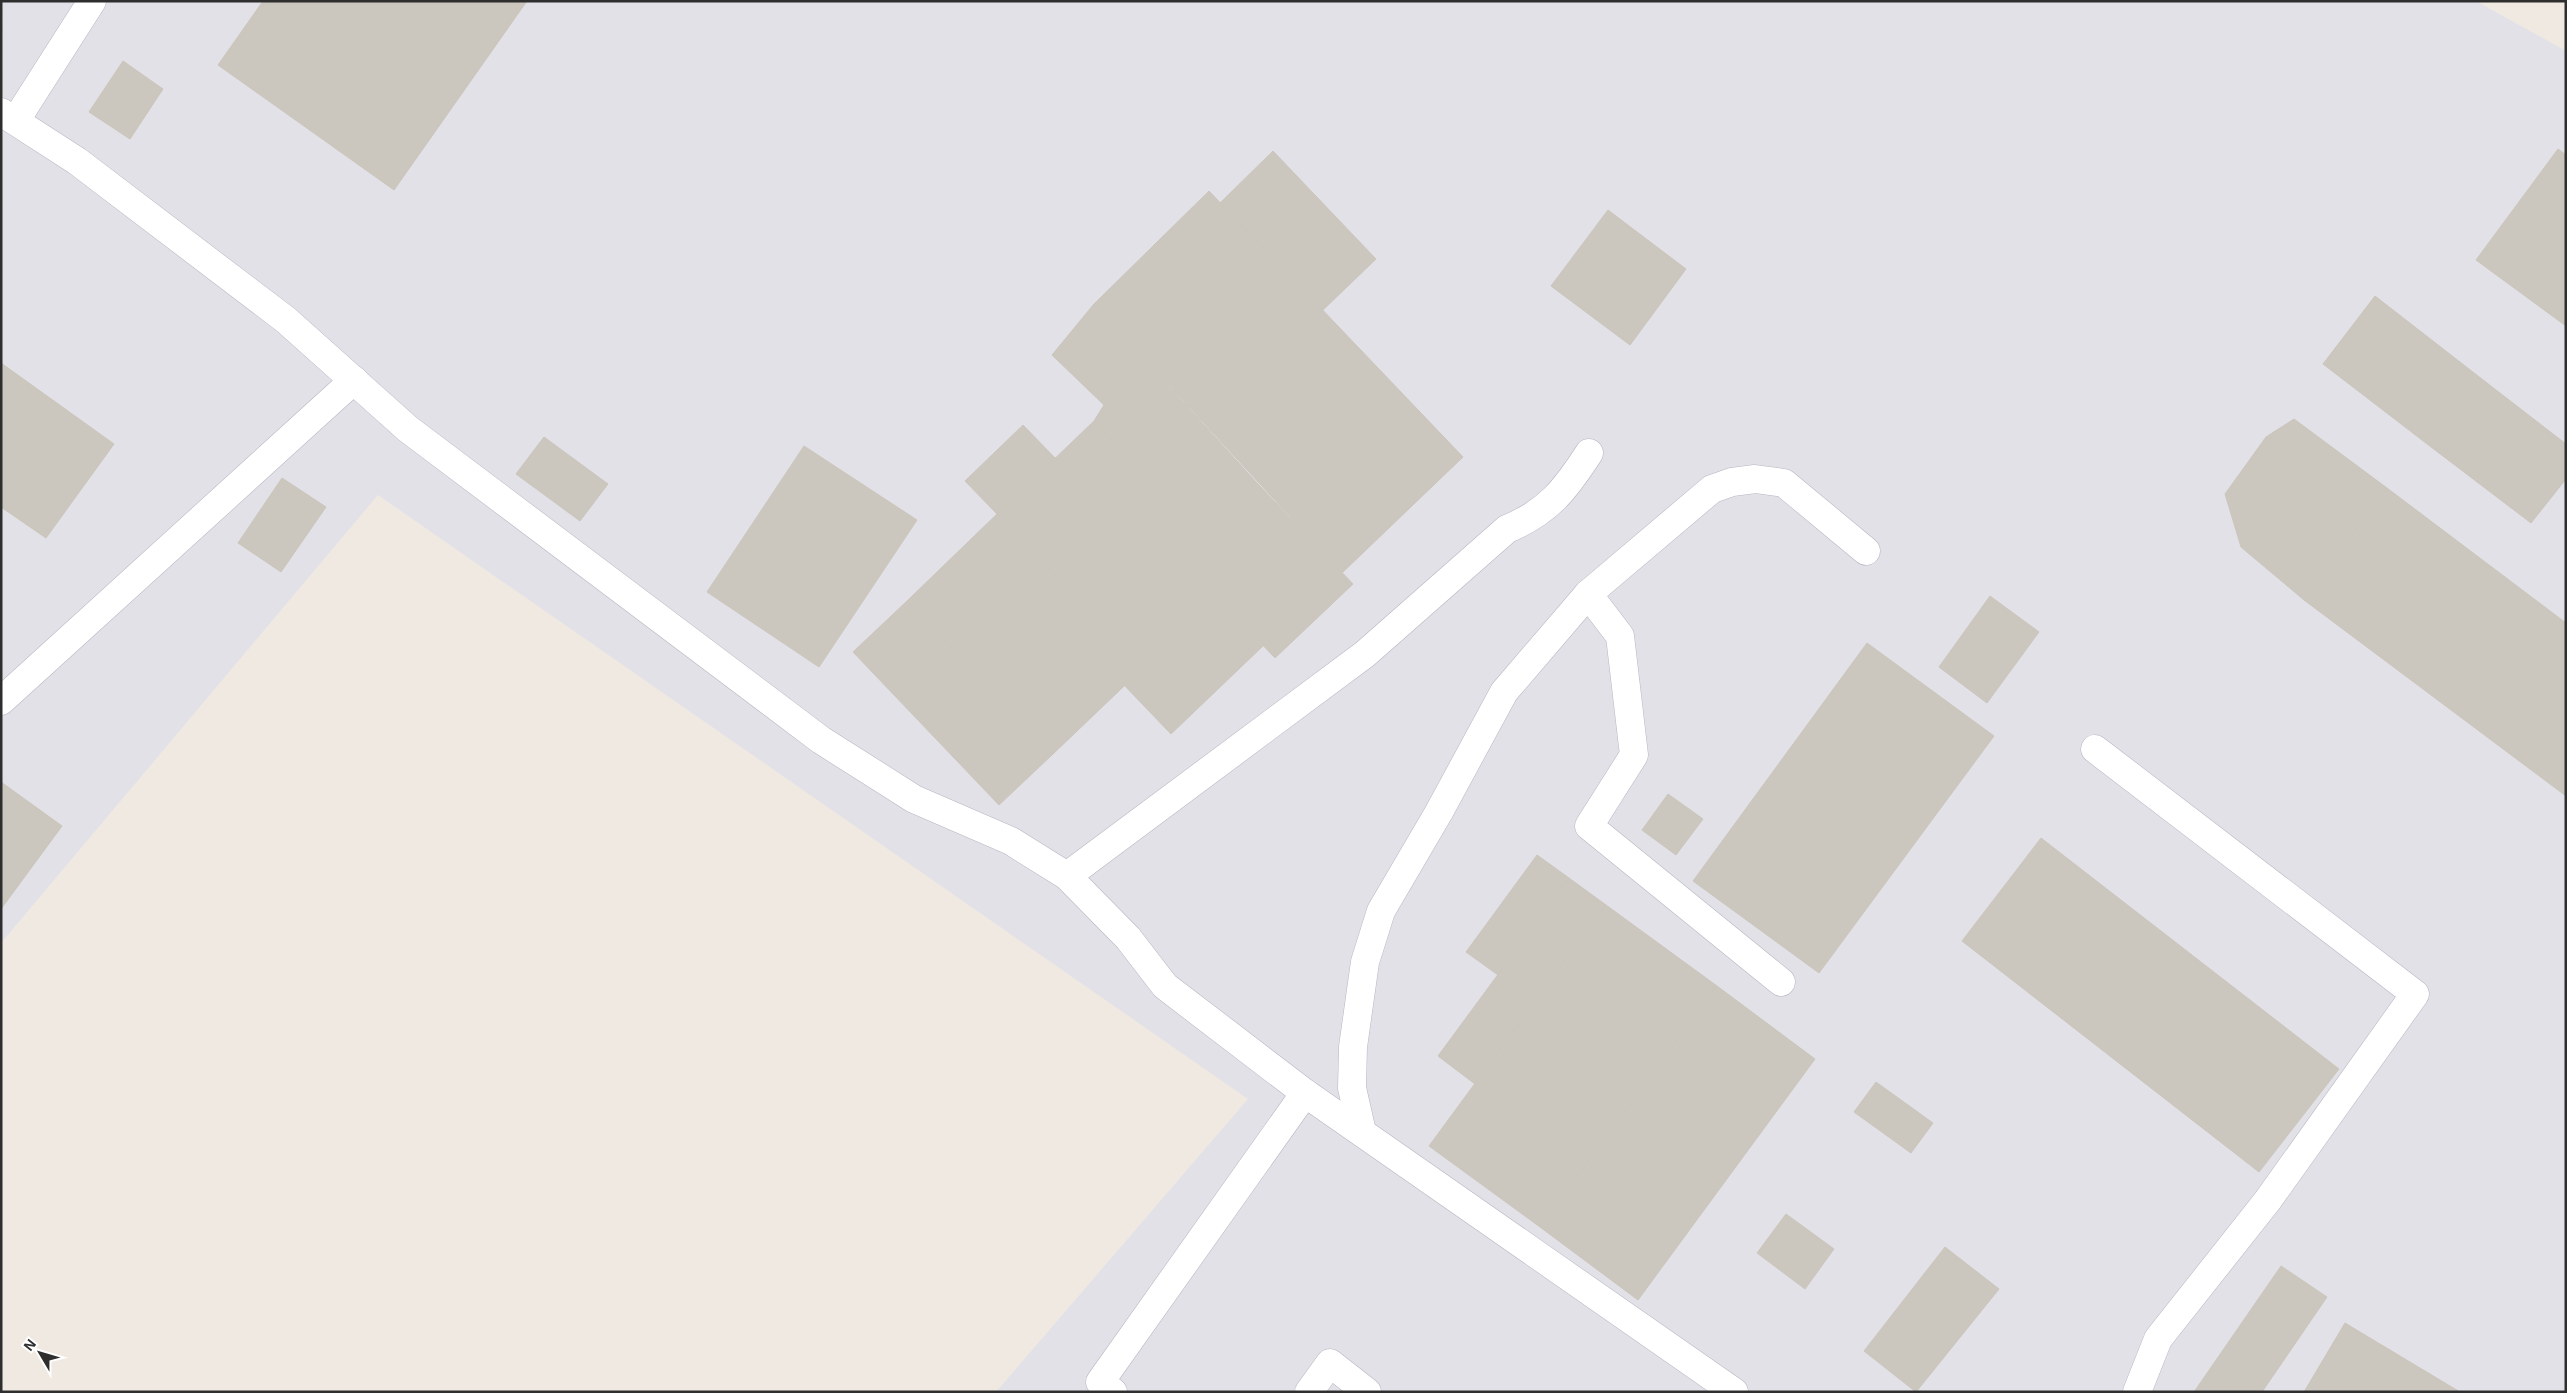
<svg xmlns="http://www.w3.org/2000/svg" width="2567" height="1393" font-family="Arial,sans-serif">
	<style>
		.industrial { fill: #e3e1e8 }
		.building { fill: #cbc7bf; stroke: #cbc5ba }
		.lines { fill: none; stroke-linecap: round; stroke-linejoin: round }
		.minor-casing { stroke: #b4b7c1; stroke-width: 29 }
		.minor { stroke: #fff; stroke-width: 28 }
	</style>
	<rect width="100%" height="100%" fill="#efe9e1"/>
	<polygon class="industrial" points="3,1 2476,1 2566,51 2566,1392 996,1392 1248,1099 378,495 1,943"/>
	<g class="building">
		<polygon points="263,1 527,1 394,190 218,65"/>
		<polygon points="123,61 163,89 130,139 89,112"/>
		<polygon points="2558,149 2566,155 2566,326 2476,260"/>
		<polygon points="1273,151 1376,259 1323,310 1220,203"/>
		<polygon points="1209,191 1463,457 1342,573 1094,304"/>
		<polygon points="1608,210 1686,269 1630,345 1551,286"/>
		<polygon points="2375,296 2487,383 2435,450 2323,364"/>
		<polygon points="1094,304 1257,483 1203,536 1094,421 1104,405 1052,355"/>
		<polygon points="1,363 114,444 46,538 1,507"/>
		<polygon points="2487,383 2566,444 2566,479 2531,523 2435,450"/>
		<polygon points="2294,419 2387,488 2304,600 2241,547 2225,494 2266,437"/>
		<polygon points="1094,421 1240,574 1143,668 997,514"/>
		<polygon points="1023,425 1055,458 997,514 965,481"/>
		<polygon points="544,437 608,484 580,521 516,474"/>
		<polygon points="804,446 917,520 819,667 707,592"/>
		<polygon points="282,478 326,507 281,572 238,543"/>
		<polygon points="1257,483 1353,584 1275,658 1217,597 1240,574 1203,536"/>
		<polygon points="2387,488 2566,623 2566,796 2304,600"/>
		<polygon points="997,514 1143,668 1053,754 907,601"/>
		<polygon points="1990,596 2039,632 1987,703 1939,667"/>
		<polygon points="1217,597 1264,645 1171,734 1124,685"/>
		<polygon points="907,601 1053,754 999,805 853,652"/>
		<polygon points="1867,643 1994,736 1819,973 1693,881"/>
		<polygon points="1,782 62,826 1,909"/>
		<polygon points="1668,794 1703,819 1676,855 1642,830"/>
		<polygon points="2041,838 2339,1069 2259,1172 1962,941"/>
		<polygon points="1537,855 1569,878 1498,975 1466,952"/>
		<polygon points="1569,878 1606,905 1475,1084 1438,1056"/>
		<polygon points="1606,905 1717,986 1540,1227 1429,1146"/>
		<polygon points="1717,986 1815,1059 1638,1300 1540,1227"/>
		<polygon points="1876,1082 1933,1123 1911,1153 1854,1112"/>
		<polygon points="1786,1214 1834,1249 1805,1289 1757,1253"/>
		<polygon points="1945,1247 1999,1289 1916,1392 1864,1351"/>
		<polygon points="2281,1266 2327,1297 2262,1392 2194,1392"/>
		<polygon points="2345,1323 2460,1392 2304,1392"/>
	</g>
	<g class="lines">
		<defs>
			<g id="minor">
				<polyline points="1,112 77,161 286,320 408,429 821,740 914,799 1011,841 1067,876 1128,938 1165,986 1305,1093 1734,1392"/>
				<polyline points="16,120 92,1"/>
				<polyline points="1588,594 1620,636 1634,755 1589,826 1781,982"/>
				<polyline points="1,701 354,380"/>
				<polyline points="2095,749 2415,994 2268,1200 2158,1339 2137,1392"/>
				<path d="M1067,876L1365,654L1507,529C1548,512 1565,490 1589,453"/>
				<polyline points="1362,1132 1352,1088 1353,1047 1365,962 1381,911 1439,812 1504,692 1588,594 1712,489 1732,482 1755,479 1784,483 1866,551"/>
				<polyline points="1113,1392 1100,1382 1305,1093"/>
				<polyline points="1309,1392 1330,1363 1367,1392"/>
			</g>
		</defs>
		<use href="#minor" class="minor-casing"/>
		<use href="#minor" class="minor"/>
	</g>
	<rect width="2567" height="1393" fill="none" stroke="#2e2e2e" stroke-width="5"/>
	<g transform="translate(40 1353) rotate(308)" stroke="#ffffff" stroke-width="4" paint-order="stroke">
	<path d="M0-4L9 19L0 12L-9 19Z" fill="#2e2e2e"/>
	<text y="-8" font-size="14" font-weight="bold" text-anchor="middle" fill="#2e2e2e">N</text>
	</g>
</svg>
